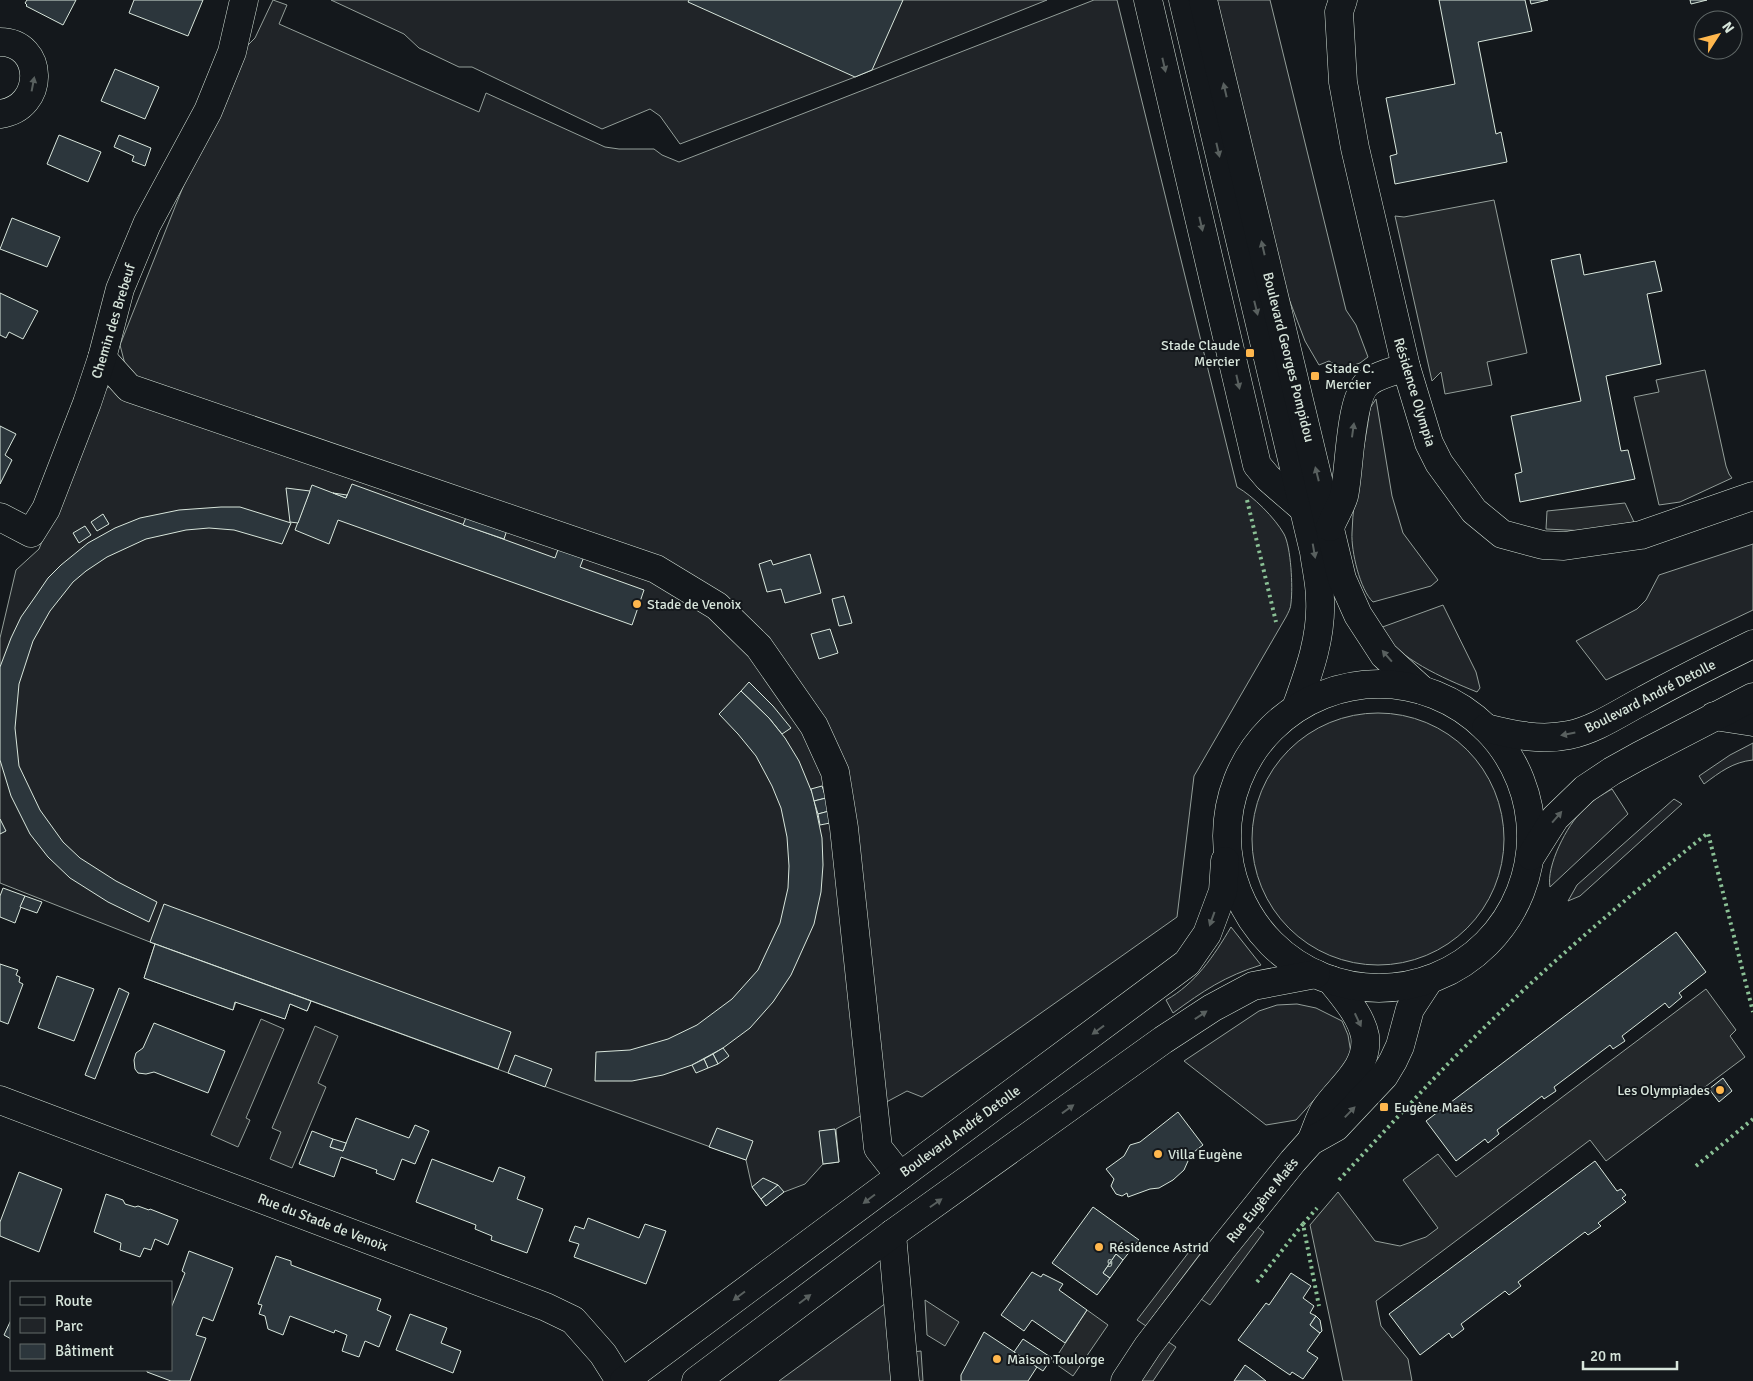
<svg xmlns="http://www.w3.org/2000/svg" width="1753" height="1381" font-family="Signika,sans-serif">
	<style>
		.green { fill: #202428; stroke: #939e99 }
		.parking { fill: #24282b; stroke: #939e99 }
		.building { fill: #2c363c; stroke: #d8e6dc }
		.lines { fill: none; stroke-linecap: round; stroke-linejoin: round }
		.minor-casing { stroke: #d8e6dc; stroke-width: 29 }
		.major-casing { stroke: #d8e6dc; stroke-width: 29 }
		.minor { stroke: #14181c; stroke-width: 28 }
		.major { stroke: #14181c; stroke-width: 28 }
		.hedge { stroke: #8ac095; stroke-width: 4; stroke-dasharray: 2.5 4; stroke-linecap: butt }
		.oneway { fill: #59605f }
		.poi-dot { fill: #ffb74d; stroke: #14181c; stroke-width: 2 }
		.labels { text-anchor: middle; stroke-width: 4; stroke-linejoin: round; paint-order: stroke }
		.number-label { font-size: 11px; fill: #adbab4 }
		.street-label { font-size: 14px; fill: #d8e6dc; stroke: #14181c }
		.poi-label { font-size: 14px; fill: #d8e6dc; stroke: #14181c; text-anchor: start }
	</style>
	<rect width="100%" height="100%" fill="#14181c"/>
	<g class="green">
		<path d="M273,0L287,5L279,24L479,112L486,93L605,147L619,149H654L662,155L679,162L1094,0H1117L1237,487C1253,496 1275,518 1284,534C1291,547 1293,587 1291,603C1291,608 1288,613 1286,617L1194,776L1177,917L922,1097L907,1091L836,1129L839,1162L823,1164L805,1184L784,1192L766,1206L752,1187L746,1160L311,1001L307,1011L290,1004L285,1019L236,1002L233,1010L144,978L155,944L0,883V638L16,570L39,549L101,393L127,372L120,345L234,59L255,38Z"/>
		<polygon points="331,0 1047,0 855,77 680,144 660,116 650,109 602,129 472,67 459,67 419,48 404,34"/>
		<polygon points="1215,0 1270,0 1346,310 1356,325 1368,357 1360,363 1342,369 1329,361 1319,365 1305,341 1278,270"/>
		<path d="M1376,399L1392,496L1403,533L1438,580L1431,586L1373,602C1360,590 1351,551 1352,533C1353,491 1365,449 1370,408Z"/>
		<polygon points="1753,544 1753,610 1606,680 1576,641 1637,609 1646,600 1659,575"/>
		<path d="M1443,605L1476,672L1480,688L1477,692C1440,677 1402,660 1377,629Z"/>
		<circle cx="1378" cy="839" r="126"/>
		<path d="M1753,743V760C1733,762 1720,772 1704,784L1699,776L1730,755Z"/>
		<path d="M1612,789L1628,814L1550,887C1546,866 1567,825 1583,810C1591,801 1602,795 1612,789Z"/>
		<polygon points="1674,799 1682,804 1580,896 1568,901 1577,885"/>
		<path d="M1231,927L1261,965C1225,976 1203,991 1173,1013L1166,1000C1195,984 1214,956 1231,927Z"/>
		<polygon points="1297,1004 1316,1008 1342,1021 1348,1035 1351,1053 1341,1070 1296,1120 1266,1125 1184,1061 1259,1011 1277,1005"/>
		<polygon points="886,1303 894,1381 779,1381"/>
	</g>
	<g class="parking">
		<polygon points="1494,200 1527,353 1487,362 1492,385 1445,394 1441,372 1432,381 1395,216 1404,217"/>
		<polygon points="1705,370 1726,466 1729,474 1732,478 1680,502 1659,505 1634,397 1659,392 1656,380"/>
		<polygon points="1625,503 1634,522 1587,531 1546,529 1547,511"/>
		<polygon points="1706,989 1736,1030 1730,1036 1745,1057 1606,1161 1590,1140 1376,1301 1381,1326 1408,1359 1412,1381 1343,1381 1310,1225 1338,1192 1375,1241 1400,1246 1426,1237 1438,1228 1403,1180 1438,1154 1456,1177"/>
		<polygon points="261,1019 284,1029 246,1118 250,1120 238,1147 211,1135"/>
		<polygon points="315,1026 338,1036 318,1083 326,1087 292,1168 270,1159 281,1132 272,1128"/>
		<polygon points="1256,1226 1264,1232 1210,1305 1201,1299"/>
		<polygon points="1192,1248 1200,1254 1146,1326 1137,1320"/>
		<polygon points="925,1300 959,1322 945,1346 927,1335"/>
		<polygon points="1087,1310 1108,1325 1073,1376 1053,1362"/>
		<polygon points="1167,1341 1176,1347 1153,1381 1141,1381"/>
		<polygon points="921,1351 923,1381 914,1381 912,1352"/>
	</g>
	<g class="building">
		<polygon points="27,0 76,0 63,25 26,6 27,5 25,3"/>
		<polygon points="134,0 203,0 188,36 129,13"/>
		<polygon points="689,0 903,0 872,70 855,77 688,2"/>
		<polygon points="1439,0 1525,0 1532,31 1478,42 1496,134 1501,132 1507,162 1395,184 1390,156 1397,154 1386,98 1455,84"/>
		<polygon points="1530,0 1548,0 1531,4"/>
		<polygon points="1690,0 1707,0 1691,4"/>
		<polygon points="115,69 159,87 145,119 101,101"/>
		<polygon points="59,135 101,152 88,182 47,164"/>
		<polygon points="119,135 151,148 145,166 132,161 134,156 114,147"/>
		<polygon points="12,218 60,237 47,267 0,249"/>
		<polygon points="1580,254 1584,275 1655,261 1662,291 1647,294 1661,364 1606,376 1621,451 1628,450 1635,479 1520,502 1515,474 1522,472 1511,416 1581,401 1551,260"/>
		<polygon points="0,293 38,311 23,339 9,332 6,338 0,335"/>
		<polygon points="0,426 16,434 5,455 12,460 0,484"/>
		<polygon points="352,484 555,558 560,544 585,554 580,567 644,590 632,625 338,520 329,544 295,530 312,485 346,498"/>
		<polygon points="286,488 310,491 298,523 290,522"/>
		<polygon points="333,493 347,495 346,498"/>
		<polygon points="221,507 240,507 291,523 282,544 234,530 209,528 186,530 146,539 107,557 86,571 73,582 50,611 33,641 19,684 15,728 19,766 40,810 63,842 80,858 116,881 157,902 149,922 108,902 70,878 48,857 30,834 11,796 0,760 0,667 11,638 21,617 35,597 48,578 61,565 88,543 115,528 140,518 179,510"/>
		<polygon points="468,512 508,527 504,539 463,525"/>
		<polygon points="103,514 109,524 97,531 91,522"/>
		<polygon points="85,526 91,535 79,543 73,533"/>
		<polygon points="810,554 821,593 785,603 781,589 767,592 759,564 771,560 773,565"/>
		<polygon points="844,596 852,623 839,626 832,599"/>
		<polygon points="830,629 838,653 819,659 811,634"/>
		<polygon points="749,682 773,706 791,728 782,734 769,718 741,691"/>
		<polygon points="741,691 769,718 785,738 799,761 813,795 822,838 823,865 821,892 814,924 791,975 773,1002 750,1028 723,1048 692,1065 663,1075 632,1081 595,1081 596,1052 630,1050 668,1039 697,1025 732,999 758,970 780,923 788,888 789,866 787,837 781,808 772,786 756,756 738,734 719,714"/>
		<polygon points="822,786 826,798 814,801 811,789"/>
		<polygon points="826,798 829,811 818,814 814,801"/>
		<polygon points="829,811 830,823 820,825 818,814"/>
		<polygon points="0,819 6,831 0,834"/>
		<polygon points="3,888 25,896 15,923 0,917 0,896"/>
		<polygon points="25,896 42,902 37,913 20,907"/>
		<polygon points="164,904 511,1032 498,1069 150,942"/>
		<polygon points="1676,932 1706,972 1679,993 1682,997 1669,1008 1665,1003 1622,1036 1625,1041 1613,1049 1610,1045 1554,1087 1556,1091 1544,1099 1542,1096 1497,1130 1499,1134 1488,1143 1485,1139 1456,1161 1426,1121"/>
		<polygon points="155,944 311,1001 307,1011 290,1004 285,1019 235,1002 233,1010 144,978"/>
		<polygon points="0,964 18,970 16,975 20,977 19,982 23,984 8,1024 0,1021"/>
		<polygon points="57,976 94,989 74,1041 38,1028"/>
		<polygon points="119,988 129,993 95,1079 85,1075"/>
		<polygon points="154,1023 225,1051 208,1093 154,1072 146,1074 138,1073 135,1069 134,1060 136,1053 143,1048"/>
		<polygon points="723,1048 729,1056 718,1064 713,1054"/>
		<polygon points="713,1054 718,1064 708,1068 704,1059"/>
		<polygon points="515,1055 552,1069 545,1087 508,1073"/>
		<polygon points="704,1059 708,1068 696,1073 692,1065"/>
		<polygon points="1723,1078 1732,1091 1719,1102 1709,1089"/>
		<polygon points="1178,1112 1203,1145 1186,1158 1188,1161 1184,1170 1173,1180 1159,1188 1150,1189 1128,1197 1127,1193 1122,1196 1116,1194 1111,1186 1114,1179 1106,1169 1124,1156 1130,1145 1140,1142"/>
		<polygon points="356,1118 409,1138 415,1125 429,1131 415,1164 402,1159 394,1180 376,1173 377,1170 341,1157 334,1177 299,1164 312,1131 333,1139 330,1147 343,1151"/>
		<polygon points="717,1128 753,1141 746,1160 709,1147"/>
		<polygon points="835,1129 839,1162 823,1164 819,1131"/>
		<polygon points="333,1139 346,1143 343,1151 330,1147"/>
		<polygon points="432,1159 493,1182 499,1167 525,1177 517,1199 543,1209 527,1253 491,1240 492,1236 475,1229 476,1225 416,1202"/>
		<polygon points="1595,1161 1617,1191 1621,1189 1626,1195 1622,1198 1626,1202 1598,1223 1601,1226 1588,1235 1585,1232 1518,1282 1521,1286 1509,1295 1505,1291 1461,1324 1464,1329 1452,1338 1449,1333 1420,1355 1389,1314"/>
		<polygon points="19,1172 62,1189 39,1252 0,1236 0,1222"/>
		<polygon points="763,1178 778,1185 761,1199 752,1187"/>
		<polygon points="778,1185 784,1192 766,1206 761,1199"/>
		<polygon points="106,1194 123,1200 125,1204 135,1207 138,1206 149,1210 150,1209 178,1220 168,1245 155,1239 151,1250 144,1248 140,1257 120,1250 121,1243 94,1232"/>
		<polygon points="1093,1207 1139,1240 1123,1260 1116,1254 1103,1273 1110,1278 1097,1295 1052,1263"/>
		<polygon points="588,1218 639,1238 645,1224 666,1231 646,1284 574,1257 579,1244 569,1241 575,1226 584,1229"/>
		<polygon points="189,1251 233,1268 213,1321 203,1317 196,1335 206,1338 190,1381 171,1381 147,1372 147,1370 171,1370 171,1308 185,1273 182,1271"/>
		<polygon points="1116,1254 1123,1260 1110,1278 1103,1273"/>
		<polygon points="276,1256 291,1261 291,1265 381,1299 377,1310 391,1316 379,1347 365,1341 359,1357 342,1351 347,1335 335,1330 334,1333 290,1316 283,1335 268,1329 265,1316 259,1314 262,1305 258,1304"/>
		<polygon points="1032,1272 1041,1277 1043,1274 1063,1284 1059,1290 1087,1310 1065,1343 1032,1320 1024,1331 1001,1315"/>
		<polygon points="1291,1273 1311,1286 1303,1298 1314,1306 1310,1313 1316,1316 1310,1325 1320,1333 1307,1351 1318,1358 1303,1379 1292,1372 1290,1375 1238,1340 1266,1303 1269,1305"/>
		<polygon points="410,1314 447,1328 441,1343 461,1351 453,1373 396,1350"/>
		<polygon points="1316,1316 1320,1320 1322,1331 1320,1333 1310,1325"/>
		<polygon points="11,1320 11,1339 4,1335"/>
		<polygon points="984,1332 1037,1367 1028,1381 961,1381 961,1375"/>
		<polygon points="1023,1339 1052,1358 1043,1371 1014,1352"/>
		<polygon points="1245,1365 1256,1373 1266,1381 1234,1381"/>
	</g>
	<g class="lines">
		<defs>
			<g id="minor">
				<polyline points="1148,0 1257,465 1268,478 1305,510"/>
				<path d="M1183,0L1314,552C1316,568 1320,583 1320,599C1322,637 1309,672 1296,708"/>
				<polyline points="1203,0 1342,579 1358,615 1384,655 1422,690"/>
				<polyline points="1343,0 1339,12 1343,82 1355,148 1406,367 1429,443 1439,463 1474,511 1502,534 1543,545 1564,546 1641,535 1753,496"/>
				<path d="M0,42C45,42 46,108 0,114"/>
				<polyline points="102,358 129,388 656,569 717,606 759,647 814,726 835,772 844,828 878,1148 900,1176"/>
				<polyline points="0,517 31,533 46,509 87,403 102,358 120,289 147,224 208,111 232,52 244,0"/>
				<path d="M1330,527C1334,517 1341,506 1344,496C1350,471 1349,394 1370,381C1380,374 1395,371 1406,367"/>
				<polyline points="1714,716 1753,722"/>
				<polyline points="0,1100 546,1307 573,1320 603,1354 620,1381"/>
				<path d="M1311,1141C1316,1131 1319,1118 1325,1109C1341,1086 1369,1068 1365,1036C1361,1015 1343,996 1331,980"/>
				<polyline points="892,1234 905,1381"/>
				<polyline points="1125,1381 1148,1346 1223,1248 1293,1161 1311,1141 1336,1127 1384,1076 1393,1061 1400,1046 1410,1009 1429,980"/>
			</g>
			<g id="major">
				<circle cx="1379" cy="836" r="152"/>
				<path d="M1486,728C1514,735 1540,741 1569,735C1595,730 1621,712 1644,700C1680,680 1716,662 1753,644"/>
				<polyline points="1531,856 1555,818 1585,789 1612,771 1639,756 1753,697"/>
				<polyline points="624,1381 1187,963 1207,934 1223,891 1225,861"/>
				<polyline points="696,1381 892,1234 1163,1040 1212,1008 1253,986 1316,974"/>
			</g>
		</defs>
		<use href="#minor" class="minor-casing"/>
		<use href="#major" class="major-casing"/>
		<use href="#minor" class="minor"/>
		<use href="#major" class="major"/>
		<g class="hedge">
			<polyline points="1247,500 1276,622"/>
			<path d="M1411,1103C1502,1004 1603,916 1708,833L1753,1012"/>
			<polyline points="1696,1166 1753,1119"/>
			<polyline points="1339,1180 1405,1109"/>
			<polyline points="1303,1224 1317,1208"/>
			<polyline points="1257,1282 1303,1224 1319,1306"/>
		</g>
	</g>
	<defs><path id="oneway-solid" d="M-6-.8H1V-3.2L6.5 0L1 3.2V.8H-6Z" transform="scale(1.25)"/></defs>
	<g class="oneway">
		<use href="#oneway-solid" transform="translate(1164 65) rotate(77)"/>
		<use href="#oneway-solid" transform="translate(33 84) rotate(-79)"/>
		<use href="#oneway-solid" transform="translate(1225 90) rotate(-103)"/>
		<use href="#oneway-solid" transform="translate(1218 150) rotate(77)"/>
		<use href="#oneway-solid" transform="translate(1201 224) rotate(77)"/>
		<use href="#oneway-solid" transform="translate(1263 248) rotate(-103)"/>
		<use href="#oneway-solid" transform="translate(1256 308) rotate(76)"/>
		<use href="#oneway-solid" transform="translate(1238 382) rotate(77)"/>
		<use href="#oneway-solid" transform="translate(1353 430) rotate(-82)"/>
		<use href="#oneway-solid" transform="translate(1317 474) rotate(-104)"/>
		<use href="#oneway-solid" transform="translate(1314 551) rotate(80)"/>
		<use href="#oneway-solid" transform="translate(1387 656) rotate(-131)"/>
		<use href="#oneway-solid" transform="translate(1568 734) rotate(169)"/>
		<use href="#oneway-solid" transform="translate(1557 817) rotate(-49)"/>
		<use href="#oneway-solid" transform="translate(1212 919) rotate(110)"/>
		<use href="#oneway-solid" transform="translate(1201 1015) rotate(-34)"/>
		<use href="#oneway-solid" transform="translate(1358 1020) rotate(65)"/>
		<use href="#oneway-solid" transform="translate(1098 1030) rotate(144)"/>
		<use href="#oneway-solid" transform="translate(1068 1109) rotate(-36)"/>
		<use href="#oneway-solid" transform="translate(1350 1112) rotate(-46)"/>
		<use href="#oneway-solid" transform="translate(869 1199) rotate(143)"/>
		<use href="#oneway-solid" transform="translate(936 1203) rotate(-35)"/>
		<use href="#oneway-solid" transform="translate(739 1296) rotate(143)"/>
		<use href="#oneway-solid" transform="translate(805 1299) rotate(-37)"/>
	</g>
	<g class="poi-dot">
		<rect x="1245" y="348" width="10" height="10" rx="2.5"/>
		<rect x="1310" y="371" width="10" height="10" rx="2.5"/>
		<circle cx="637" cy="604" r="5"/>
		<circle cx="1720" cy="1090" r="5"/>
		<rect x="1379" y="1102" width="10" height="10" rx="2.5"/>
		<circle cx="1158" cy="1154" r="5"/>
		<circle cx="1099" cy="1247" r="5"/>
		<circle cx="997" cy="1359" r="5"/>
	</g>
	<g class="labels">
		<g class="number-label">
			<text x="1110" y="1267">9</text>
		</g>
		<g class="street-label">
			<text transform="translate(113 321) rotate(-73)" y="5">Chemin des Brebeuf</text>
			<text transform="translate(1289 357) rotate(76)" y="5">Boulevard Georges Pompidou</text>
			<text transform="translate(1415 392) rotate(73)" y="5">Résidence Olympia</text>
			<text transform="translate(1650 696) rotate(-27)" y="5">Boulevard André Detolle</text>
			<text transform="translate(960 1131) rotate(-36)" y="5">Boulevard André Detolle</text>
			<text transform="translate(1262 1200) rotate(-51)" y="5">Rue Eugène Maës</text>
			<text transform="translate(323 1222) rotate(21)" y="5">Rue du Stade de Venoix</text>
		</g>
		<g class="poi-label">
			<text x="1240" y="350" text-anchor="end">Stade Claude<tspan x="1240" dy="16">Mercier</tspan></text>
			<text x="1325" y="373">Stade C.<tspan x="1325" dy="16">Mercier</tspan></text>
			<text x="647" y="609">Stade de Venoix</text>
			<text x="1710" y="1095" text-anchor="end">Les Olympiades</text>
			<text x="1394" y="1112">Eugène Maës</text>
			<text x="1168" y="1159">Villa Eugène</text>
			<text x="1109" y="1252">Résidence Astrid</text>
			<text x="1007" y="1364">Maison Toulorge</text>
		</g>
	</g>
	<rect x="10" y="1281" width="162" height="90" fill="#14181c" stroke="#626a69"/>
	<rect x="20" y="1297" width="25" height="8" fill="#14181c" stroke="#626a69"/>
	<text x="55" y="1306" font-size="15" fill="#d8e6dc">Route</text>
	<rect x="20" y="1318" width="25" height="15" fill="#202428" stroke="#626a69"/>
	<text x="55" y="1331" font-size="15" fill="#d8e6dc">Parc</text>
	<rect x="20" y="1344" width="25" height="15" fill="#2c363c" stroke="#626a69"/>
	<text x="55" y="1356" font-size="15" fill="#d8e6dc">Bâtiment</text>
	<g transform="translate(1718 35) rotate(54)"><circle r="24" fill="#14181c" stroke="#626a69"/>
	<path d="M0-4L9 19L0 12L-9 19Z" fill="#ffb74d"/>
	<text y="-8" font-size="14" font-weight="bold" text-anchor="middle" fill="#d8e6dc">N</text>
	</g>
	<path d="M1583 1361v8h94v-8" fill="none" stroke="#d8e6dc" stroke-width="2.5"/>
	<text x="1590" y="1361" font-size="15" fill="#d8e6dc" stroke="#14181c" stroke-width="4" paint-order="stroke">20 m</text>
</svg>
